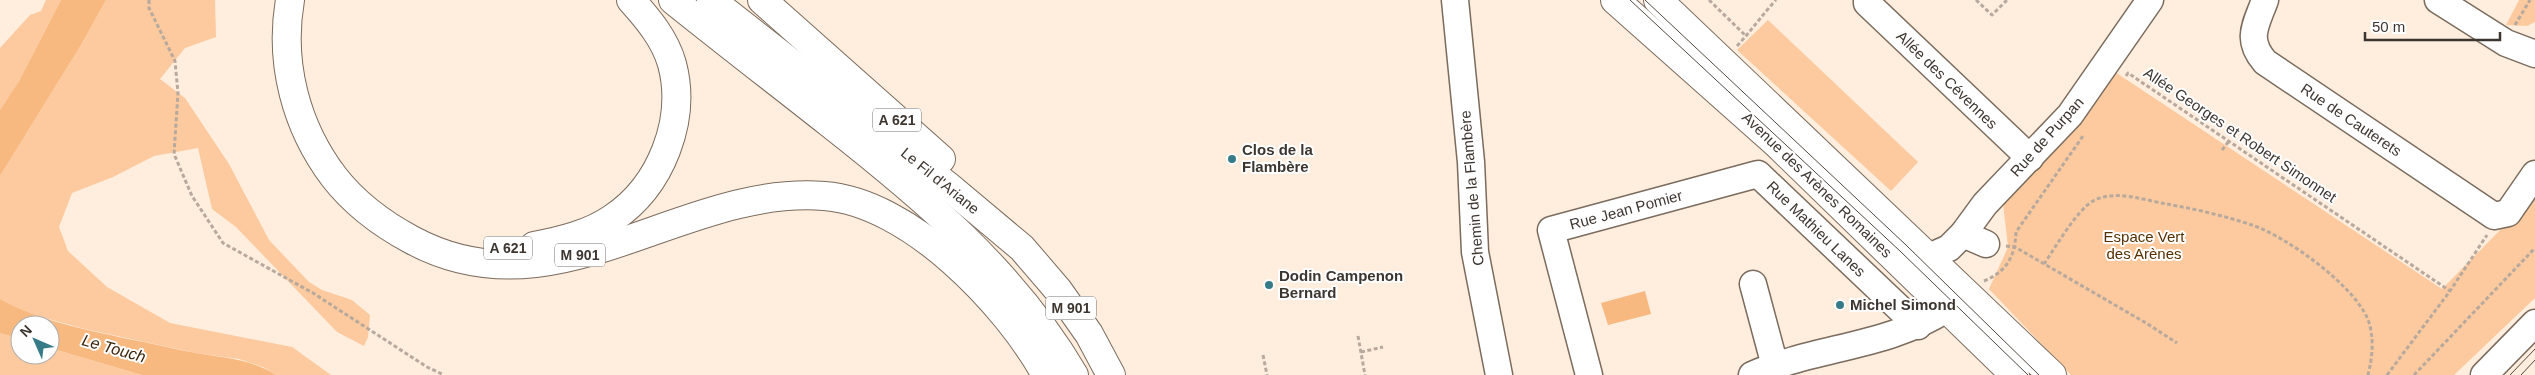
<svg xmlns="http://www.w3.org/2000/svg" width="2535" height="375" font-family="Arial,sans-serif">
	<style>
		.green { fill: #fcca9e }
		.water { fill: #f8b980 }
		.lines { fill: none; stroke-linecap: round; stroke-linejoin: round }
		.minor-casing { stroke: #7b6c5e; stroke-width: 29 }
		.major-casing { stroke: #7b6c5e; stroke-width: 30 }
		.highway-casing { stroke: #7b6c5e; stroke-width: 30 }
		.path { stroke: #b7a99d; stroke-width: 3; stroke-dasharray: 4 2.5; stroke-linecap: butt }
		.minor { stroke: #fff; stroke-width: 26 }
		.major { stroke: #fff; stroke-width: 28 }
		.highway { stroke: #fff; stroke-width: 28 }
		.tram { stroke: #514942; stroke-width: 1 }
		.poi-dot { fill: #377b89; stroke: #fefefe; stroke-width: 2 }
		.labels { text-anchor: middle; stroke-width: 4; stroke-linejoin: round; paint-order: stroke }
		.shield { fill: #fefefe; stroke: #77726e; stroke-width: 1 }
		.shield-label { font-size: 14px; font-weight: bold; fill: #3d3630 }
		.street-label { font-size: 15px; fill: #3d3630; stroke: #fefefe }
		.poi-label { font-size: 15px; font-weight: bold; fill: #3d3630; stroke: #fefefe; text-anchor: start }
		.park-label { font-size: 15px; fill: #573000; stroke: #fefefe }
		.water-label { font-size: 16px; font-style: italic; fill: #3d240b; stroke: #fefefe }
	</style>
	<rect width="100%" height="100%" fill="#ffedde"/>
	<g class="green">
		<polygon points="46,0 61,0 19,81 0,110 0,48 30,15 41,11"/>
		<polygon points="106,0 215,0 216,37 185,48 160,79 185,98 229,164 269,240 309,282 322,290 352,300 370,315 368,337 364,346 337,332 236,227 212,209 198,148 154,156 113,177 72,193 59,227 68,251 107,287 170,323 292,347 331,375 276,375 263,367 239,359 196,353 85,329 23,312 0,299 0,176 81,45"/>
		<polygon points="2519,0 2535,0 2535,22 2527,26 2506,25"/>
		<polygon points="1768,20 1918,162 1891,191 1737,50"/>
		<polygon points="2115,72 2442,289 2515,215 2535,187 2535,298 2454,375 2071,375 1989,289 2008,247 2003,203 2067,139"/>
		<polygon points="0,333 20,339 20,355 50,355 50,348 142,375 0,375"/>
	</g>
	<g class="water">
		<polygon points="61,0 106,0 81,45 0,176 0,110 19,81"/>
		<polygon points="1645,291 1651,314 1608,325 1601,303"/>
		<path d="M0,299C39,321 84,329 128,339C151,343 173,349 196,353C225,358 251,359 276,375H142L50,348V325H20V339L0,333Z"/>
	</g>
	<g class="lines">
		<defs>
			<g id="minor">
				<polyline points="1455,0 1471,162 1475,252 1499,375"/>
				<polyline points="1867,0 1867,3 2030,158"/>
				<path d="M2265,0C2256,25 2245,39 2265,62L2494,216L2508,213L2535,174"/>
				<polyline points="2438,0 2506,43 2535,54"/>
				<polyline points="1963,234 1986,244"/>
				<polyline points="1929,257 1949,248 1963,234 1985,204 2070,115 2150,0"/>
				<polyline points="1753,284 1775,366"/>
				<polyline points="1589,375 1551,230 1758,174 1918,326"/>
				<path d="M1752,375C1814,347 1889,347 1946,309"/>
				<polyline points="2484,375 2535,323"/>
			</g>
			<g id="major">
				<polyline points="1615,0 1776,143 2015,375"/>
				<polyline points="1658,0 2052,375"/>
			</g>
			<g id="highway">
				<path d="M290,0C279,63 296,127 334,177C355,204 382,224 412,240C557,318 679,185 824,196C910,202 1007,304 1046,375"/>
				<path d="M673,0C724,41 776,81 828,122C921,195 1013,271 1074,375"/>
				<polyline points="711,0 948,186 1022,248 1058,290 1089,334 1111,375"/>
				<polyline points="762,0 941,159"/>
				<path d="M534,246C561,241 590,234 613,218C661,186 687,120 672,64C665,39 648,19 631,0"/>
			</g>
		</defs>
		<use href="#minor" class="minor-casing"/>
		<use href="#major" class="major-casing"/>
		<use href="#highway" class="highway-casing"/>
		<g class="path">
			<polyline points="149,0 149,8 175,61 178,93 174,154 192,196 223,243 313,293 427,367 444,375"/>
			<polyline points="1709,0 1746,36"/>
			<polyline points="1976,0 1992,15 2007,0"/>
			<polyline points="2515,25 2530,0"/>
			<path d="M1737,46C1751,31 1762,15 1776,0"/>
			<polyline points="2126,76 2128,73 2450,291"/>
			<polyline points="2222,150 2229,141"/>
			<polyline points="2006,246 2015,247 2146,323 2177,343"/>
			<path d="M2044,264C2055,248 2077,210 2093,201C2115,189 2143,200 2167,204C2195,209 2225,216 2252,225C2286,236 2362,290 2370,326C2374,344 2372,358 2368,375"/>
			<path d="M1984,281C2007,271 2015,257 2016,232L2083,136"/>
			<polyline points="1358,336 1365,375"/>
			<polyline points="1361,352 1383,347"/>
			<polyline points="1263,355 1267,375"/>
			<polyline points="2387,375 2450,291 2487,235"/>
			<polyline points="2414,375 2535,248"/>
		</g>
		<use href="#minor" class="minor"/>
		<use href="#major" class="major"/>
		<use href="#highway" class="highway"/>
		<g class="tram">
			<polyline points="1630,0 1900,251 2028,375"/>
			<polyline points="1645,0 1906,245 2039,375"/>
			<polyline points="2510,375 2535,349"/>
			<polyline points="2521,375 2535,360"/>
		</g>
	</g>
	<g class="poi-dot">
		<circle cx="1232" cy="159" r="5"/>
		<circle cx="1269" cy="285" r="5"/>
		<circle cx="1840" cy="305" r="5"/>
	</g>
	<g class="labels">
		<g class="shield">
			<rect x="873" y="108.5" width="48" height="23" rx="4"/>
			<rect x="484" y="236.5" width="48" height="23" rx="4"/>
			<rect x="555" y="243.5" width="50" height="23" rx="4"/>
			<rect x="1046" y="296.5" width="50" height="23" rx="4"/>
		</g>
		<g class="shield-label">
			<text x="897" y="125">A 621</text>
			<text x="508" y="253">A 621</text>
			<text x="580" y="260">M 901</text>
			<text x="1071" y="313">M 901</text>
		</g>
		<g class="street-label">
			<text transform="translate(1947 80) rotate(44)" y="5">Allée des Cévennes</text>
			<text transform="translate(2351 120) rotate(34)" y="5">Rue de Cauterets</text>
			<text transform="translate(2240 135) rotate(34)" y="5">Allée Georges et Robert Simonnet</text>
			<text transform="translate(2047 137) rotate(-48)" y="5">Rue de Purpan</text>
			<text transform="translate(940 181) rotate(39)" y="5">Le Fil d'Ariane</text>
			<text transform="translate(1817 185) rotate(44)" y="5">Avenue des Arènes Romaines</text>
			<text transform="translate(1472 188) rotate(-95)" y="5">Chemin de la Flambère</text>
			<text transform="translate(1626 210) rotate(-15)" y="5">Rue Jean Pomier</text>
			<text transform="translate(1816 229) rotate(44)" y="5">Rue Mathieu Lanes</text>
		</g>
		<g class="poi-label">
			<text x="1242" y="155">Clos de la<tspan x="1242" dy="17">Flambère</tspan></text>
			<text x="1279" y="281">Dodin Campenon<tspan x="1279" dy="17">Bernard</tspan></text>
			<text x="1850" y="310">Michel Simond</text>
		</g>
		<g class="park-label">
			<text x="2144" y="242">Espace Vert<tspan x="2144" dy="17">des Arènes</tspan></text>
		</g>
		<g class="water-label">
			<text transform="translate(114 348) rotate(16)" y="6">Le Touch</text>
		</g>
	</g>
	<g transform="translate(35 340) rotate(315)"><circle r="24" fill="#fefefe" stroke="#b1aeac"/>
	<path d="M0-4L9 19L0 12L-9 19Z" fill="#377b89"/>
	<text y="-8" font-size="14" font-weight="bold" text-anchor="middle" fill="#3d3630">N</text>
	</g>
	<path d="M2365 32v8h135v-8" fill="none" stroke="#3d3630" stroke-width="2.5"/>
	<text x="2372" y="32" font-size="15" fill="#3d3630" stroke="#fefefe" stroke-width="4" paint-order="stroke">50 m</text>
</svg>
